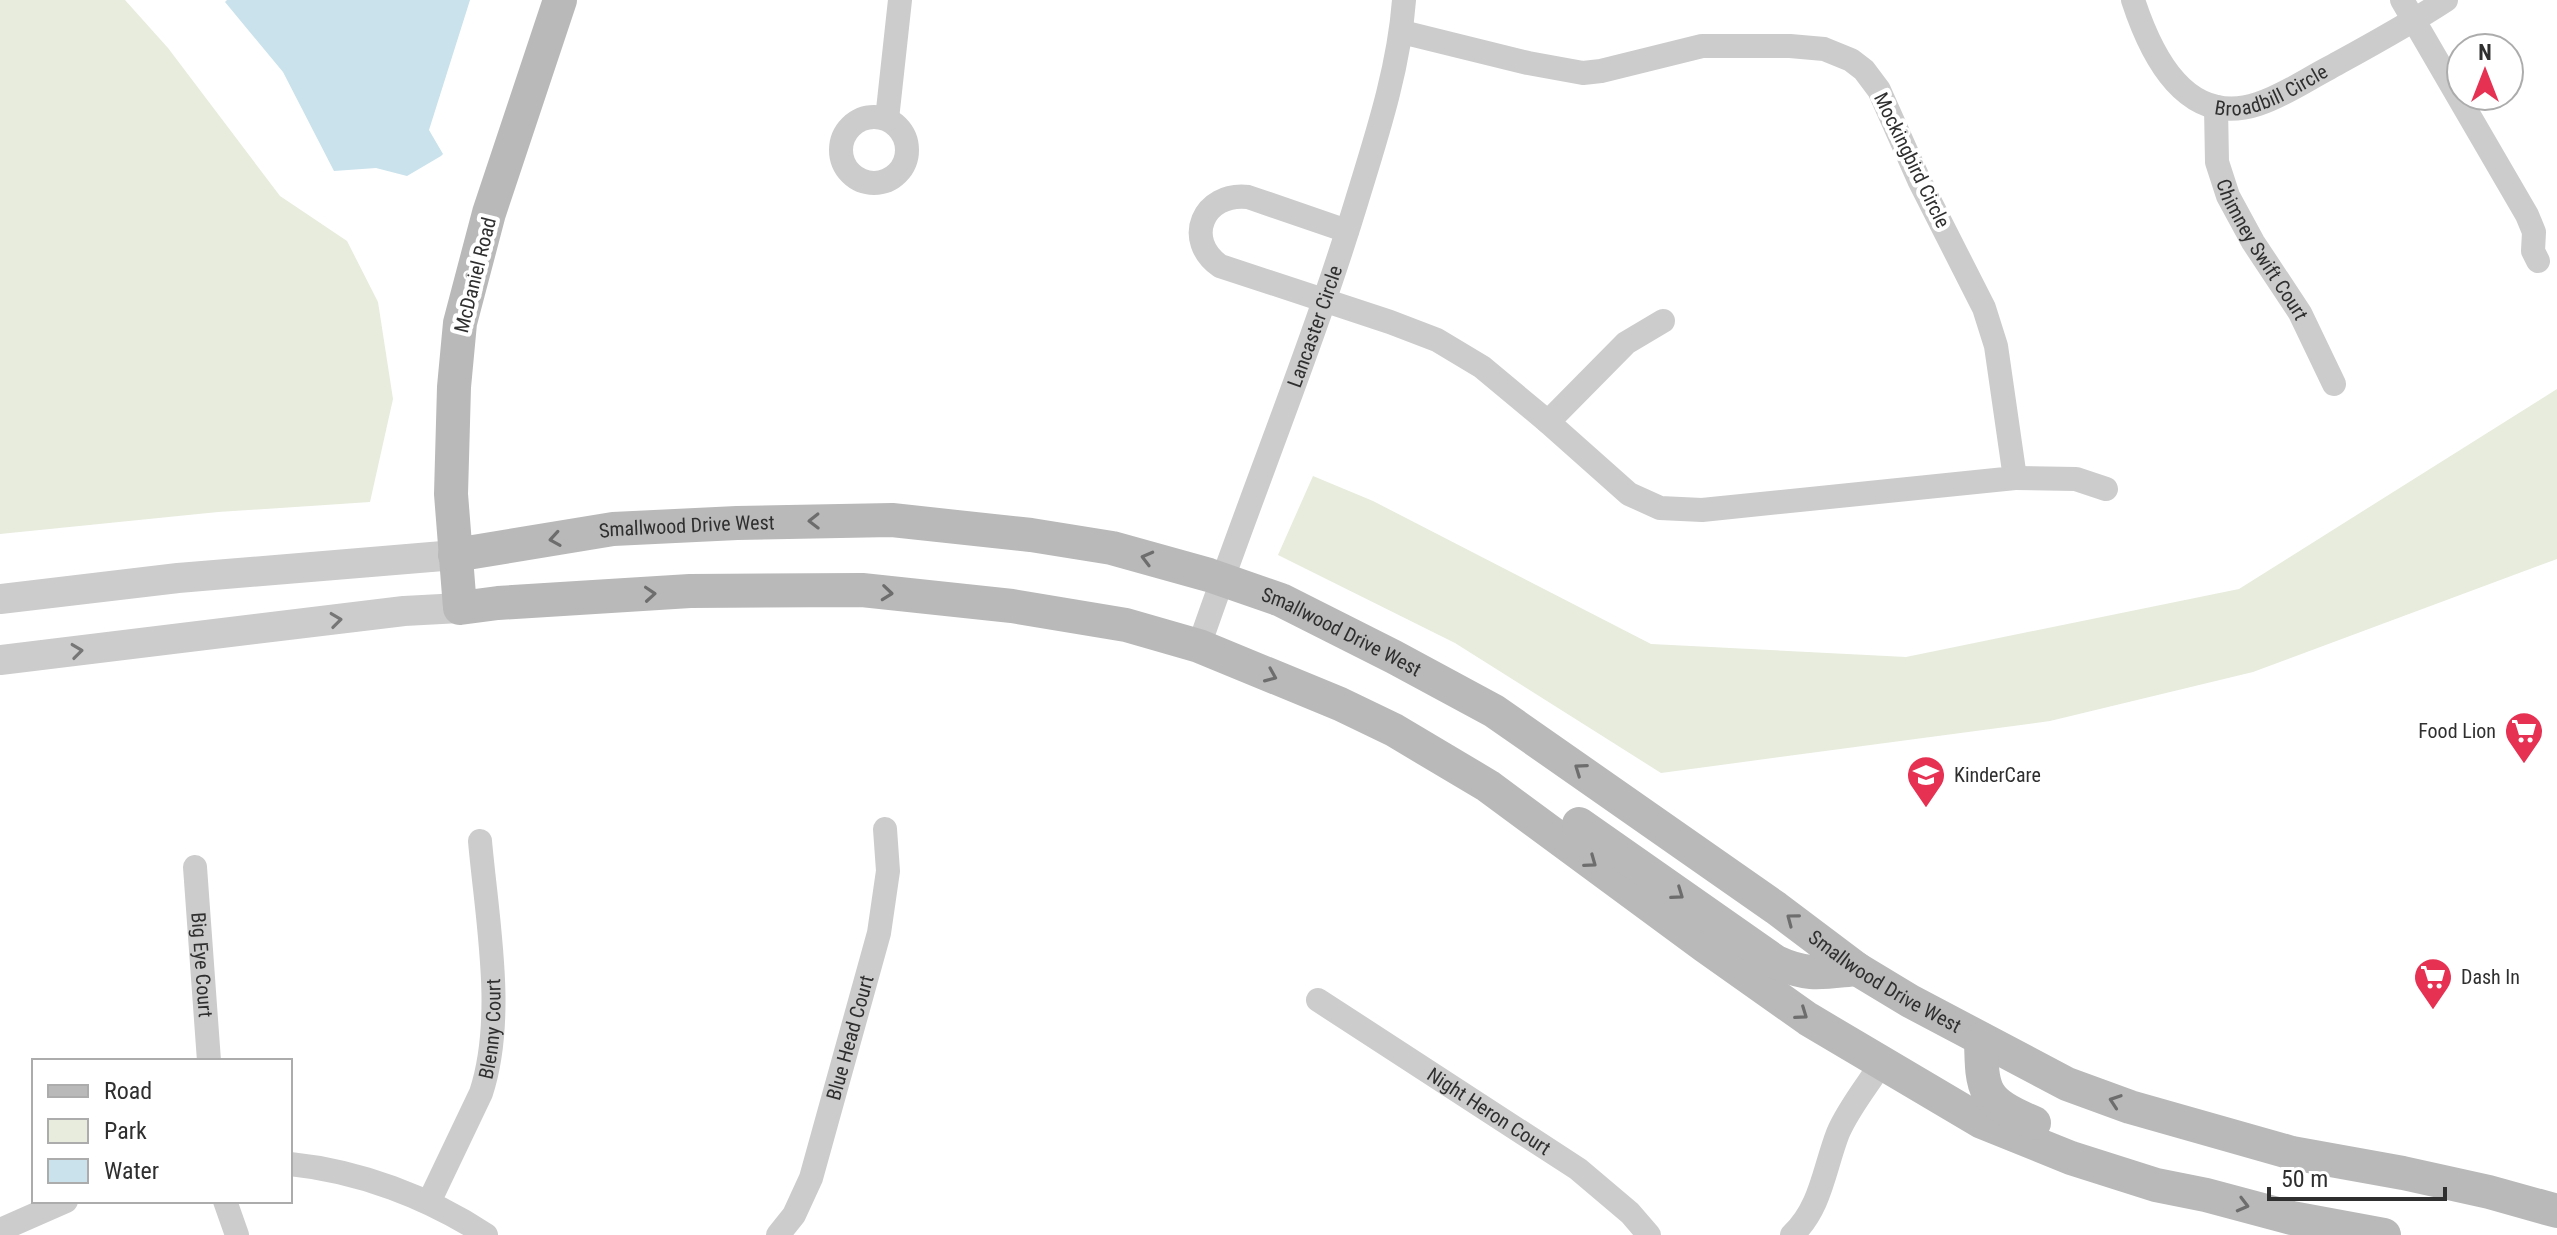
<svg xmlns="http://www.w3.org/2000/svg" width="2557" height="1235" font-family="'Roboto Condensed',sans-serif">
	<style>
		.green { fill: #e7ecdd }
		.water { fill: #c9e2ec }
		.lines { fill: none; stroke-linecap: round; stroke-linejoin: round }
		.minor { stroke: #ccc; stroke-width: 24 }
		.tertiary { stroke: #ccc; stroke-width: 30 }
		.secondary { stroke: #b9b9b9; stroke-width: 34 }
		.oneway { stroke: #6d6d6d }
		.oneway2 { stroke: #767676 }
		.labels { text-anchor: middle; stroke-width: 8; stroke-linejoin: round; paint-order: stroke }
		.street-label { font-size: 20px; fill: #2f2f2f; stroke: #fff }
		.poi-label { font-size: 20px; fill: #2f2f2f; stroke: #fff; text-anchor: start }
	</style>
	<rect width="100%" height="100%" fill="#fff"/>
	<g class="green">
		<polygon points="0,0 125,0 168,48 280,196 347,241 378,302 393,399 370,502 218,512 0,534"/>
		<polygon points="2557,389 2557,559 2253,672 2050,721 1661,773 1455,643 1278,555 1313,476 1373,501 1651,644 1906,657 2239,589"/>
	</g>
	<polygon class="water" points="227,0 470,0 429,130 443,154 441,156 407,176 376,168 334,171 283,72 225,2"/>
	<g class="lines">
		<g class="minor">
			<path id="s1" d="M2133,0C2151,55 2186,128 2258,104C2283,96 2306,80 2329,68C2369,46 2408,25 2446,0"/>
			<polyline points="2402,0 2527,215 2534,232 2533,251 2538,261"/>
			<path id="s2" d="M2216,107L2217,162L2228,196L2253,242L2300,313L2334,384"/>
			<circle cx="874" cy="150" r="33"/>
			<polyline points="887,119 900,0"/>
			<path d="M1347,231L1248,197C1203,192 1183,240 1220,266L1390,322L1437,340L1482,367L1548,422L1629,494L1660,508L1702,510L2015,478L1996,346L1984,308L1919,180L1879,90L1864,70L1851,60L1824,49L1790,46H1702L1601,71L1583,73L1528,63L1402,32"/>
			<polyline points="1548,422 1626,343 1663,321"/>
			<polyline points="2015,478 2076,479 2106,489"/>
			<path id="s3" d="M1199,646C1250,497 1311,351 1357,200C1377,135 1399,68 1404,0"/>
			<path id="s4" d="M195,867L209,1061"/>
			<path id="s5" d="M1318,1000L1578,1169L1630,1213L1649,1235"/>
			<path d="M290,1164C359,1171 428,1197 486,1235"/>
			<polyline points="225,1201 237,1235"/>
			<path id="s6" d="M429,1202L481,1093C506,1017 487,920 480,841"/>
			<polyline points="0,1230 66,1201"/>
			<path id="s7" d="M778,1235L794,1215L811,1178L879,933L888,871L885,829"/>
			<path d="M1792,1235C1821,1208 1824,1169 1838,1133C1848,1109 1867,1086 1881,1064"/>
		</g>
		<g class="tertiary">
			<polyline points="0,599 178,578 455,555"/>
			<polyline points="0,660 404,611 460,608"/>
		</g>
		<g class="secondary">
			<polyline points="560,0 489,213 460,323 454,387 451,494 460,608 498,603 690,591 862,590 1012,606 1126,625 1199,646 1340,704 1394,730 1488,786 1705,946 1808,1019 1982,1122 2071,1158 2156,1185 2206,1195 2292,1218 2384,1235"/>
			<path id="s8" d="M455,555L613,529L737,523L892,520L1031,535L1112,548L1209,575L1281,600L1394,657L1494,711L1776,908L1857,969L1910,1001L2067,1084L2130,1107L2292,1153L2403,1173L2489,1192L2557,1211"/>
			<path d="M1579,824L1776,962C1808,977 1824,972 1857,969"/>
			<path d="M1981,1039C1982,1092 1982,1101 2034,1123"/>
		</g>
	</g>
	<defs><path id="oneway-chevron" d="M-2-3.5L2.5 0L-2 3.5" fill="none" stroke-width="1.6" stroke-linecap="round" stroke-linejoin="round" transform="scale(2)"/></defs>
	<g class="oneway">
		<use href="#oneway-chevron" transform="translate(814 521) rotate(179)"/>
		<use href="#oneway-chevron" transform="translate(555 539) rotate(171)"/>
		<use href="#oneway-chevron" transform="translate(1147 558) rotate(-165)"/>
		<use href="#oneway-chevron" transform="translate(887 593) rotate(6)"/>
		<use href="#oneway-chevron" transform="translate(650 594) rotate(-4)"/>
		<use href="#oneway-chevron" transform="translate(1271 676) rotate(23)"/>
		<use href="#oneway-chevron" transform="translate(1580 769) rotate(-145)"/>
		<use href="#oneway-chevron" transform="translate(1591 862) rotate(36)"/>
		<use href="#oneway-chevron" transform="translate(1678 894) rotate(35)"/>
		<use href="#oneway-chevron" transform="translate(1792 919) rotate(-143)"/>
		<use href="#oneway-chevron" transform="translate(1802 1014) rotate(35)"/>
		<use href="#oneway-chevron" transform="translate(2115 1101) rotate(-161)"/>
		<use href="#oneway-chevron" transform="translate(2243 1205) rotate(15)"/>
	</g>
	<g class="oneway2">
		<use href="#oneway-chevron" transform="translate(336 620) rotate(-7)"/>
		<use href="#oneway-chevron" transform="translate(77 651) rotate(-7)"/>
	</g>
	<defs>
		<symbol id="supermarket-pin" viewBox="-11 -11 22 30"><path d="M0 17L-7.5 6A9.5 9.5 0 1 1 7.5 6Z" fill="#e63153" stroke="#fff"/><path d="M-6-5.5h2.5l.6 2H6L4.5 2H-2.5L-4.4-4H-6ZM-1.5 3.2a1.3 1.3 0 1 0 .1 0ZM3 3.2a1.3 1.3 0 1 0 .1 0Z" fill="#fff"/></symbol>
		<symbol id="school-pin" viewBox="-11 -11 22 30"><path d="M0 17L-7.5 6A9.5 9.5 0 1 1 7.5 6Z" fill="#e63153" stroke="#fff"/><path d="M0-5L7-2L0 1L-7-2ZM-4 1L0 2.5L4 1V4Q0 6-4 4Z" fill="#fff"/></symbol>
	</defs>
	<g fill-rule="evenodd">
		<use href="#supermarket-pin" x="2502" y="709" width="44" height="60"/>
		<use href="#school-pin" x="1904" y="753" width="44" height="60"/>
		<use href="#supermarket-pin" x="2411" y="955" width="44" height="60"/>
	</g>
	<g class="labels">
		<g class="street-label">
			<text dy="7" stroke="none"><textPath href="#s1" startOffset="200">Broadbill Circle</textPath></text>
			<text transform="translate(1912 160) rotate(64)" y="7">Mockingbird Circle</text>
			<text dy="7" stroke="none"><textPath href="#s2" startOffset="154">Chimney Swift Court</textPath></text>
			<text transform="translate(475 275) rotate(-76)" y="7">McDaniel Road</text>
			<text dy="7" stroke="none"><textPath href="#s3" startOffset="340">Lancaster Circle</textPath></text>
			<text dy="7" stroke="none"><textPath href="#s8" startOffset="234">Smallwood Drive West</textPath></text>
			<text dy="7" stroke="none"><textPath href="#s8" startOffset="906">Smallwood Drive West</textPath></text>
			<text dy="7" stroke="none"><textPath href="#s4" startOffset="98">Big Eye Court</textPath></text>
			<text dy="7" stroke="none"><textPath href="#s8" startOffset="1554">Smallwood Drive West</textPath></text>
			<text dy="7" stroke="none"><textPath href="#s6" startOffset="186">Blenny Court</textPath></text>
			<text dy="7" stroke="none"><textPath href="#s7" startOffset="212">Blue Head Court</textPath></text>
			<text dy="7" stroke="none"><textPath href="#s5" startOffset="204">Night Heron Court</textPath></text>
		</g>
		<g class="poi-label">
			<text x="2496" y="738" text-anchor="end">Food Lion</text>
			<text x="1954" y="782">KinderCare</text>
			<text x="2461" y="984">Dash In</text>
		</g>
	</g>
	<rect x="32" y="1059" width="260" height="144" fill="#ffffff" stroke="#acacac" stroke-width="2"/>
	<rect x="48" y="1085" width="40" height="12" fill="#b9b9b9" stroke="#acacac" stroke-width="2"/>
	<text x="104" y="1099" font-size="24" fill="#2f2f2f">Road</text>
	<rect x="48" y="1119" width="40" height="24" fill="#e7ecdd" stroke="#acacac" stroke-width="2"/>
	<text x="104" y="1139" font-size="24" fill="#2f2f2f">Park</text>
	<rect x="48" y="1159" width="40" height="24" fill="#c9e2ec" stroke="#acacac" stroke-width="2"/>
	<text x="104" y="1179" font-size="24" fill="#2f2f2f">Water</text>
	<g transform="translate(2485 72)"><circle r="38" fill="#ffffff" stroke="#acacac" stroke-width="2"/>
	<path d="M0-6L14 30L0 20L-14 30Z" fill="#e63153"/>
	<text y="-12" font-size="22" font-weight="bold" text-anchor="middle" fill="#2f2f2f">N</text>
	</g>
	<path d="M2269 1187v12h176v-12" fill="none" stroke="#2f2f2f" stroke-width="4"/>
	<text x="2281" y="1187" font-size="24" fill="#2f2f2f" stroke="#ffffff" stroke-width="6" paint-order="stroke">50 m</text>
</svg>
